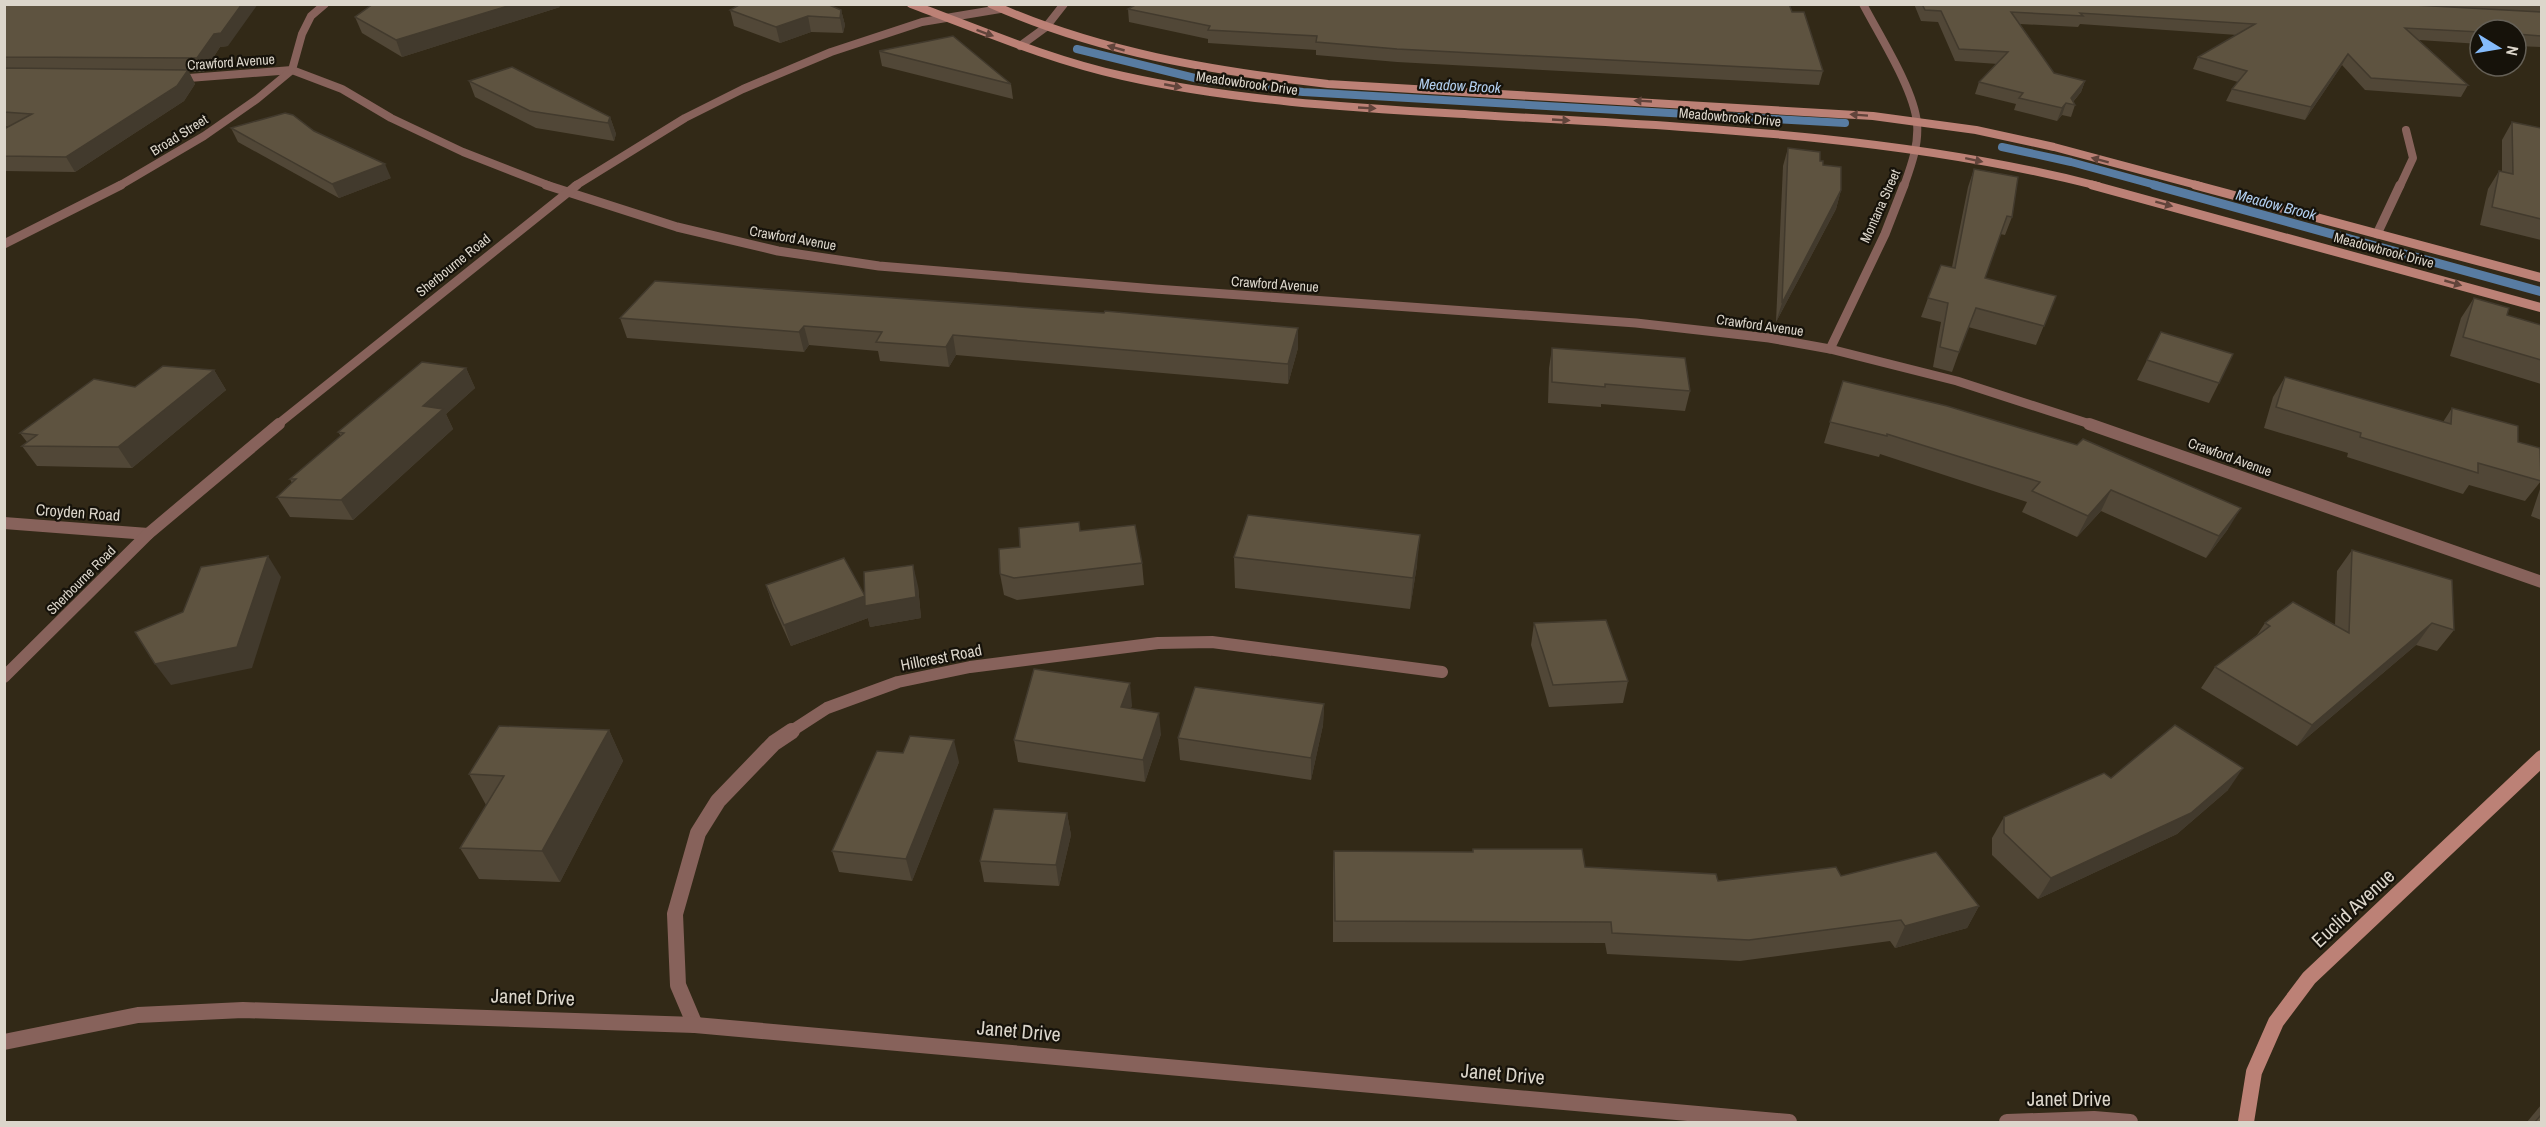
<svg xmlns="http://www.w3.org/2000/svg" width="2546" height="1127" font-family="'Archivo Narrow',sans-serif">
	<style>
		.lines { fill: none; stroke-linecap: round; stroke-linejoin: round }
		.stream-far1 { stroke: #587ca2; stroke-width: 8 }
		.stream { stroke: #587ca2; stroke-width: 9 }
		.street-far3 { stroke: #87625b; stroke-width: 8 }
		.street-far2 { stroke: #87625b; stroke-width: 9 }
		.street-far1 { stroke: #87625b; stroke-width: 12 }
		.street { stroke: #87625b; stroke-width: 16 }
		.secondary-far2 { stroke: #bc8176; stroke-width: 8 }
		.secondary-far1 { stroke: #bc8176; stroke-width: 9 }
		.secondary { stroke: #bc8176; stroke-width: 16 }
		.wall { fill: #514737 }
		.shaded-wall { fill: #423a2d }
		.building { fill: #5e5340; stroke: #423a2d; stroke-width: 1.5 }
		.oneway { fill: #61443b }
		.labels { text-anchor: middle; stroke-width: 4.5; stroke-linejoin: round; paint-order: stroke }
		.far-street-label { font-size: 14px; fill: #dcd6cb; stroke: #16120a }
		.far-water-label { font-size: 15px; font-style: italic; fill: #b2cff0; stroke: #16120a }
		.street-label { font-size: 16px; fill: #dcd6cb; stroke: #16120a }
		.near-street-label { font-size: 20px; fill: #dcd6cb; stroke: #16120a }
	</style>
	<rect width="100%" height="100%" fill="#322917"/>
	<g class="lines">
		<g class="stream-far1">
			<polyline points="1077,49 1203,80 1303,92 1845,123"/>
			<polyline points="2002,147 2071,162 2159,186"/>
		</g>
		<polyline class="stream" points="2154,185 2542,292"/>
		<g class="street-far3">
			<path d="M1863,4C1879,35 1914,89 1917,123C1919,145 1911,166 1904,186"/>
			<polyline points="1020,46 1046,27 1064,4"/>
			<polyline points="176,79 292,70 342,89 391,118 463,152 550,186"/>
			<polyline points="119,186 204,136 257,99 292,70 302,34 311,16 325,4"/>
			<polyline points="575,186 685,118 743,89 831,52 922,22 1000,9"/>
			<polyline points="2400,186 2413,158 2406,130"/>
		</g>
		<g class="street-far2">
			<polyline points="546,185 677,227 778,251 879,266 1155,289 1636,323 1769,338 1830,349 1957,381 2093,425"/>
			<polyline points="2377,234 2400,185"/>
			<polyline points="4,244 121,185"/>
			<polyline points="1830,349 1885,234 1904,185"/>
			<polyline points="277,425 577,185"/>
		</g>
		<g class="street-far1">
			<polyline points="2089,424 2542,582"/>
			<polyline points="4,523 148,534"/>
			<polyline points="4,677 148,534 279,424"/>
			<polyline points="790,732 827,708 898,682 970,667 1158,643 1212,642 1442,672"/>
		</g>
		<g class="street">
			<polyline points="695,1025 678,985 675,914 698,833 718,801 774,743 792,731"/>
			<polyline points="4,1042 138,1015 243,1010 695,1025 1789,1122"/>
			<polyline points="2007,1122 2094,1119 2130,1122"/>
		</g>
		<g class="secondary-far2">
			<path d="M911,4C981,30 1050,60 1123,76C1239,102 1360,108 1478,115C1685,127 1896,134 2098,186"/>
			<path d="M991,4C1098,52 1212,71 1328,84L1873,116L1976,130L2054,147L2200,186"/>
		</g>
		<g class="secondary-far1">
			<polyline points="2092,185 2542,308"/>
			<polyline points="2195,185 2542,278"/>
		</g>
		<polyline class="secondary" points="2246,1122 2254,1072 2276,1022 2309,978 2542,758"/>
	</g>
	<g class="wall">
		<polygon points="4,4 228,46 220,47 204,72 189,72 195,84 184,101 75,172 4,171 4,129 9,127 4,126"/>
		<polygon points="1914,4 2541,4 2541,47 2516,46 2516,30 2480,30 2480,44 2419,40 2468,85 2461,97 2365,90 2342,65 2305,120 2226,101 2232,89 2238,82 2193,69 2198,57 2237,35 2080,24 2078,27 2020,24 2054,73 2085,81 2081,92 2073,102 2075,105 2071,117 2062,115 2057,121 2014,110 2016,104 1975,94 1979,82 1998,64 1955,61 1938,22 1921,21"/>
		<polygon points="560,7 402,57 362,33 355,17"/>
		<polygon points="1128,9 1792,12 1823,71 1819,85 1397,62 1316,55 1316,50 1208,43 1208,39 1129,22"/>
		<polygon points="730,10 841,10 845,25 843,33 811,32 780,43 734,26"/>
		<polygon points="879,51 1011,84 1013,99 882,66"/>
		<polygon points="469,81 610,117 616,134 614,141 536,128 475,97"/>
		<polygon points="2512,122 2541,128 2541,240 2480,225 2488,189 2499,171 2502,171 2502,140"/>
		<polygon points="231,128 391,178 339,198 238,142"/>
		<polygon points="1788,148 1820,161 1841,190 1836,209 1776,322 1783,166"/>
		<polygon points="1974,169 2012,217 2005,235 2000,234 1985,278 2056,296 2036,345 1968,327 1952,372 1933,367 1941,322 1921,317 1928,298 1952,267 1968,187"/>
		<polygon points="655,281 1298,348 1288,384 956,355 949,367 880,361 878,351 809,345 804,352 627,338 620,318"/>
		<polygon points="2474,298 2507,315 2541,325 2541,384 2450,356 2461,318"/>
		<polygon points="1552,348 1690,391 1685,411 1601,404 1601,407 1548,403 1549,368"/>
		<polygon points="2147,360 2219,383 2209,403 2137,380"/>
		<polygon points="466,368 475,388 446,414 453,429 353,520 290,517 277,497 292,483 290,479 341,436 338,432"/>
		<polygon points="214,370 226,390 132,468 37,466 22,446 27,442 20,433 135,387"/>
		<polygon points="2285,377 2443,422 2452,408 2518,442 2541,481 2525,501 2469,485 2463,494 2347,457 2348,453 2264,428 2273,397"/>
		<polygon points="1843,381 2228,529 2206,558 2101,511 2077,537 2022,512 2027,502 1880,454 1879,457 1824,443"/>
		<polygon points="2541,486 2541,520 2531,516"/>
		<polygon points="1080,531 1142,563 1144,585 1017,600 1004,595 1000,574 1020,547"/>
		<polygon points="2352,550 2454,630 2437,651 2416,645 2297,746 2201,688 2215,667 2257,635 2265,623 2335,625 2337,571"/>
		<polygon points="1234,557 1417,565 1410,609 1235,588"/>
		<polygon points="766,585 865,597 918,586 921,618 870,627 868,618 791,646 773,606"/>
		<polygon points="1534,623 1628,681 1623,703 1549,707 1531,645"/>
		<polygon points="1324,704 1323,725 1311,780 1180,760 1178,738"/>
		<polygon points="1132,705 1131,708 1161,734 1145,782 1018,762 1014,740"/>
		<polygon points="609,730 623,761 560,882 479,879 460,848 486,805 469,774"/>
		<polygon points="959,762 912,881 839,872 832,851"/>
		<polygon points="2111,778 2228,790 2177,834 2038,899 1992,855 1992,838 2004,817"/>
		<polygon points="1067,813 1071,835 1059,886 984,882 980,861"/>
		<polygon points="1473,849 1585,867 1718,881 1841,876 1979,906 1967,928 1895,948 1890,941 1740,961 1607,954 1605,943 1333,942 1333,872 1334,851 1472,852"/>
		<polygon points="2541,1105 2541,1122 2527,1122"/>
	</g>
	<g class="shaded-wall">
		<polygon points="242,4 258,4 228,46 220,47 204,72 197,58 214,34"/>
		<polygon points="514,4 559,4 560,7 402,57 396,40"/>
		<polygon points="841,10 845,25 843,33 840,18"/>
		<polygon points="808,16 811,32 780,43 776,27"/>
		<polygon points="2348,54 2342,65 2305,120 2311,107"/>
		<polygon points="188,70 195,84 184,101 75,172 66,157"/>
		<polygon points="2085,81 2081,92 2071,104 2071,98"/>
		<polygon points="2066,103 2062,115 2057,121 2062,108"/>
		<polygon points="610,117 616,134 614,141 608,123"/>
		<polygon points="385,164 391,178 339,198 332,184"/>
		<polygon points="1841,190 1836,209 1776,322 1782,303"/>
		<polygon points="804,326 809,345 804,352 799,332"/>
		<polygon points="1298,328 1298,348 1288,384 1288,364"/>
		<polygon points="953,335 956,355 949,367 946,347"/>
		<polygon points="466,368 475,388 446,414 453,429 353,520 341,500 423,406"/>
		<polygon points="214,370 226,390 132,468 118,447"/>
		<polygon points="2111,490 2101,511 2077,537 2088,516"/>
		<polygon points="2241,508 2228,529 2206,558 2219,536"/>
		<polygon points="1420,535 1417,565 1410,609 1413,578"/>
		<polygon points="268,556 281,577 252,668 171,685 155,664"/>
		<polygon points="913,565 918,586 921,618 870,627 868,618 791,646 784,625 865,596"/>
		<polygon points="2432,623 2416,645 2297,746 2312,725"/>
		<polygon points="1130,683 1132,705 1124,728 1121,707"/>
		<polygon points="1324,704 1323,725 1311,780 1311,758"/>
		<polygon points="1159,713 1161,734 1145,782 1143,760"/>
		<polygon points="609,730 623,761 560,882 542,851"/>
		<polygon points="954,740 959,762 912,881 906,859"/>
		<polygon points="2243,768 2228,790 2177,834 2038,899 2051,878"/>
		<polygon points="1067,813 1071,835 1059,886 1056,865"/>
		<polygon points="1979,906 1967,928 1895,948 1905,926"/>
	</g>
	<g class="building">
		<polygon points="4,4 242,4 221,33 214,34 197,58 4,57"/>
		<polygon points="373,4 514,4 396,40 355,17"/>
		<polygon points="739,4 827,4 841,10 840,18 808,16 776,27 730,10 739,5"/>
		<polygon points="1137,4 1789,4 1792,12 1804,12 1823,71 1397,49 1316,42 1317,36 1208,30 1210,26 1128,9"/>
		<polygon points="1922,4 2396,4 2541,12 2541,36 2516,34 2516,30 2480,30 2480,32 2405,28 2468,85 2371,78 2348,54 2311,107 2232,89 2247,71 2198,57 2255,24 2080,13 2083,16 2011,12 2054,73 2085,81 2071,98 2075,105 2066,103 2062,108 2019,98 2023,93 1979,82 2008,52 1959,49 1941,11 1925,10"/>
		<polygon points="953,36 1011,84 879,51"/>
		<polygon points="512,67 610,117 608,123 530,111 469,81"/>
		<polygon points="4,68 188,70 177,86 66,157 4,156 4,129 32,114 4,112"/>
		<polygon points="285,113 293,115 314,131 385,164 332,184 231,128"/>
		<polygon points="2512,122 2541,128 2541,219 2492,207 2499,171 2513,174"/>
		<polygon points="1788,148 1820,152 1820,161 1823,161 1823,165 1841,167 1841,190 1782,303"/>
		<polygon points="1974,169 2018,177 2012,217 2007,216 1985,278 2056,296 2044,326 1976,308 1959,352 1940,347 1948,303 1928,298 1941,265 1955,268"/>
		<polygon points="655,281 1104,313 1105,311 1298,328 1288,364 953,335 946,347 876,342 882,332 804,326 799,332 620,318"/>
		<polygon points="2474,298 2509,308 2507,315 2541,325 2541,360 2463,337"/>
		<polygon points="2161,332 2233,354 2219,383 2147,360"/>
		<polygon points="1552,348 1685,358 1690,391 1605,384 1605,387 1552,382"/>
		<polygon points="422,362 466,368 423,406 443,409 341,500 277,497 296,479 290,479 344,433 338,432"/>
		<polygon points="163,366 214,370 118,447 22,446 37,435 20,433 94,379 135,387"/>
		<polygon points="2285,377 2451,424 2452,408 2518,426 2518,442 2540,448 2541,481 2478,463 2478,473 2360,437 2361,433 2276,407"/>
		<polygon points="1843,381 1947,406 2077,445 2083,439 2241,508 2219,536 2111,490 2088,516 2032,491 2040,482 1887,434 1887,436 1830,422"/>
		<polygon points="1248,515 1420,535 1413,578 1234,557"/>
		<polygon points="1079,522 1080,531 1135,525 1142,563 1014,578 1000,574 999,549 1020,547 1019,528"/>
		<polygon points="2352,550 2452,580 2454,630 2432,623 2312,725 2215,667 2270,626 2265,623 2293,602 2349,633"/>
		<polygon points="268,556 237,647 155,664 135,632 183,612 201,567"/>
		<polygon points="844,558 865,596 784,625 766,585"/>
		<polygon points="913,565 916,597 865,606 864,572"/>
		<polygon points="1606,620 1628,681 1553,685 1534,623"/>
		<polygon points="1034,669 1130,683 1121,707 1159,713 1143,760 1014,740"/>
		<polygon points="1195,687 1324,704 1311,758 1178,738"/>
		<polygon points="2175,725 2243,768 2191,813 2051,878 2004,833 2004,817 2104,773 2111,778"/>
		<polygon points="499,726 609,730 542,851 460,848 504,776 469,774"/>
		<polygon points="910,736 954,740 906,859 832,851 877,751 903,753"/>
		<polygon points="994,809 1067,813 1056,865 980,861"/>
		<polygon points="1473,849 1582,849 1585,867 1716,874 1718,881 1836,867 1841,876 1936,852 1979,906 1905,926 1901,920 1749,940 1612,933 1611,922 1335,921 1334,851 1473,852"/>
		<polygon points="2541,1115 2541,1122 2535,1122"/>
	</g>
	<defs><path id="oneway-solid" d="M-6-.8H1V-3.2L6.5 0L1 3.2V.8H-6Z" transform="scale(1.5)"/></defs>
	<g class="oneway">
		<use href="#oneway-solid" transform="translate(985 33) rotate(20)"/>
		<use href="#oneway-solid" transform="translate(1116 48) rotate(-164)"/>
		<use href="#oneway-solid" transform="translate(1173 86) rotate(11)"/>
		<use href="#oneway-solid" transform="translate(1643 101) rotate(-177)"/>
		<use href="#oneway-solid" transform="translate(1367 108) rotate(3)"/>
		<use href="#oneway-solid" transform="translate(1859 115) rotate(-176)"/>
		<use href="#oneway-solid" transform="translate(1561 120) rotate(3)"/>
		<use href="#oneway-solid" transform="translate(1974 160) rotate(12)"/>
		<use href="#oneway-solid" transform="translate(2100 160) rotate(-165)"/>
		<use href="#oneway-solid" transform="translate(2164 204) rotate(15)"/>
		<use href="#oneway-solid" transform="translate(2453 283) rotate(16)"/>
	</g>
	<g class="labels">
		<g class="far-street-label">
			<text transform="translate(231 62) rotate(-4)" y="5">Crawford Avenue</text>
			<text transform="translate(1247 83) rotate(8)" y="5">Meadowbrook Drive</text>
			<text transform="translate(1730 117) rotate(5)" y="5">Meadowbrook Drive</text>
			<text transform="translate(179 135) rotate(-32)" y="5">Broad Street</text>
			<text transform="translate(1880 206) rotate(-66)" y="5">Montana Street</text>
			<text transform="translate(793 238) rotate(10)" y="5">Crawford Avenue</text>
			<text transform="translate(2384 250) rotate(15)" y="5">Meadowbrook Drive</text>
			<text transform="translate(453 265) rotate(-39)" y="5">Sherbourne Road</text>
			<text transform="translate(1275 284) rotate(4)" y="5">Crawford Avenue</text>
			<text transform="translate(1760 325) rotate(8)" y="5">Crawford Avenue</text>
			<text transform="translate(2230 457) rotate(20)" y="5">Crawford Avenue</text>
			<text transform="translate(81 580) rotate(-45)" y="5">Sherbourne Road</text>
		</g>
		<g class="far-water-label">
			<text transform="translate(1460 86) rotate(3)" y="5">Meadow Brook</text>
			<text transform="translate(2276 205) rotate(15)" y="5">Meadow Brook</text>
		</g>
		<g class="street-label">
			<text transform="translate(78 512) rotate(4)" y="6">Croyden Road</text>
			<text transform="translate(941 657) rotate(-11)" y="6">Hillcrest Road</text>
		</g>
		<g class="near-street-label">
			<text transform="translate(2353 908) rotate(-43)" y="7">Euclid Avenue</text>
			<text transform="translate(533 997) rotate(2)" y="7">Janet Drive</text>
			<text transform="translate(1019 1031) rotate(5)" y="7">Janet Drive</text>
			<text transform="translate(1503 1074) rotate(5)" y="7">Janet Drive</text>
			<text x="2069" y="1106">Janet Drive</text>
		</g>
	</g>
	<rect width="2546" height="1127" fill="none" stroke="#dcd6cb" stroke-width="12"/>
	<g transform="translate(2498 48) rotate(101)"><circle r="28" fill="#16120a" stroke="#656057" stroke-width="1.5"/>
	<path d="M0-4.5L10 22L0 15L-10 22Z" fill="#85bbfb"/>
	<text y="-9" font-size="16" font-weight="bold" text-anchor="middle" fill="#dcd6cb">N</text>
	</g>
</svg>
